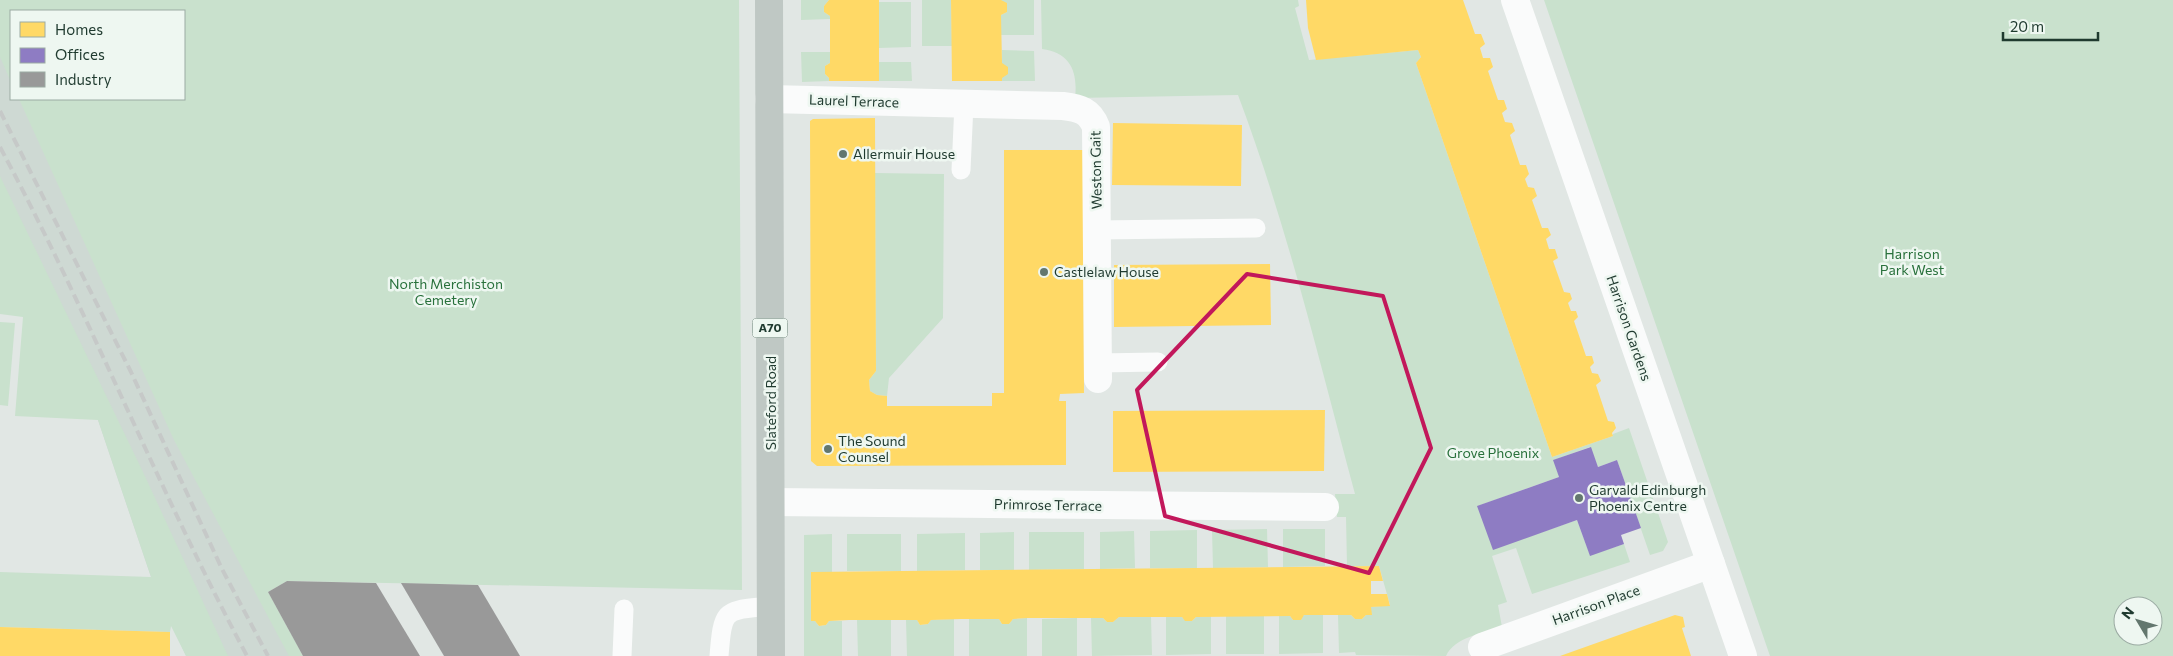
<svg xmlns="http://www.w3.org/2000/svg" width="2173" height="656" font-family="Commissioner,sans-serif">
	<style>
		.built { fill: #ced9d3 }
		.green { fill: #c9e1cd; fill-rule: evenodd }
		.homes { fill: #ffd966 }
		.offices { fill: #8e7cc3 }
		.industry { fill: #999 }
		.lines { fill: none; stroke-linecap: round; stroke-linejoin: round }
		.service { stroke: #fafbfb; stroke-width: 19 }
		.minor { stroke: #fafbfb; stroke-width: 28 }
		.primary { stroke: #bfc8c4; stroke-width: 28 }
		.rail { stroke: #c6c9c8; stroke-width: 4; stroke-dasharray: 10 5; stroke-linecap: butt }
		.marked { fill: none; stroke: #c2185b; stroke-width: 4; stroke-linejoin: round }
		.poi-dot { fill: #63776e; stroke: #eef7f1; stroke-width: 2 }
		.labels { text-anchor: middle; stroke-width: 5; stroke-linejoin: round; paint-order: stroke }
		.shield { fill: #eef7f1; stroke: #5d7369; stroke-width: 1 }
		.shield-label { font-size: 12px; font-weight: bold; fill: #1f3a2f }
		.street-label { font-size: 14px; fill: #1f3a2f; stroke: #eef7f1 }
		.poi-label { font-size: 14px; fill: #1f3a2f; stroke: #eef7f1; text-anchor: start }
		.park-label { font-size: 14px; fill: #29713c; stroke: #eef7f1 }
	</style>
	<rect width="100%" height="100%" fill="#e1e7e4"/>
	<polygon class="built" points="0,45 11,48 11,99 50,99 268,592 303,656 186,656 151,577 98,420 0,229"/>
	<g class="green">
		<polygon points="0,0 739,0 742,590 287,581 268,592 303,656 289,656 174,440 19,99 184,99 184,11 11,11 11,82 0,57"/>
		<polygon points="801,0 829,0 824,6 824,12 830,16 830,19 801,20"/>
		<polygon points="922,0 951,0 952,46 922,46"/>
		<polygon points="1001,0 1034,0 1034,35 1001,35 1001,15 1007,12"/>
		<path d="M1041,0H1298L1299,6L1295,8L1309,60L1418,50L1421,57L1416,63L1552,457L1613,436V434L1629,428L1668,542L1663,551L1650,555L1617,460L1598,467L1590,447L1554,460L1559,477L1478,506L1493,549L1577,520L1590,555L1624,544L1630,562L1532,594L1516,548L1492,556L1507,602L1498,605L1502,627C1483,633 1455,637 1446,656L1356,655L1355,652L1339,653L1338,615H1351L1355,619H1362L1366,615L1371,614V607L1390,605L1379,566H1347L1346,517H1337L1335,494H1355C1319,360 1287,225 1238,95L1075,98C1078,72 1071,53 1042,49Z"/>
		<path d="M1544,0H2173V656H1770ZM2123,606H2153V636H2123Z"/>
		<polygon points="879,2 911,2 911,47 879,48"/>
		<polygon points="1002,50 1034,51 1035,81 1002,81"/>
		<polygon points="801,52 830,52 830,63 825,66 825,74 829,78 829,81 802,82"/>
		<polygon points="879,62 911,62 912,81 879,81"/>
		<polygon points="875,173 944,174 943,318 889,378 887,396 877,395 870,391 869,380 876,371"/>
		<polygon points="0,176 143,472 228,656 186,656 171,626 170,632 0,627 0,572 151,577 98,420 15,416 23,317 0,314"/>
		<polygon points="0,322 15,323 8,406 0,405"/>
		<polygon points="1267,529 1268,567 1213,568 1212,530"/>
		<polygon points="1283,529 1325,529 1325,566 1283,567"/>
		<polygon points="1197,530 1197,568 1150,568 1150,531"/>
		<polygon points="1134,531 1135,568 1100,569 1100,532"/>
		<polygon points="1014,532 1014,570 980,570 980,533"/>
		<polygon points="1029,532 1084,532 1084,569 1029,570"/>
		<polygon points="965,533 965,570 917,571 917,534"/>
		<polygon points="832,534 832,572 812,621 815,621 819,626 826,625 829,621 842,621 842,656 804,656 804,535"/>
		<rect x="847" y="534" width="54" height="37"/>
		<polygon points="1279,615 1290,616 1293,620 1300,620 1304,615 1323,615 1323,653 1279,654"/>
		<polygon points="1211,616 1211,654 1166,655 1166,617 1182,617 1186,621 1192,621 1196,617"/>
		<rect x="1226" y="616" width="38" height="38"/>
		<polygon points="1119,617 1151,617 1152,655 1092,656 1091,618 1103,618 1107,622 1113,622"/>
		<polygon points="1027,618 1027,656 969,656 969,619 999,619 1002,624 1009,624 1013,619"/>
		<polygon points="1077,618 1077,656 1042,656 1042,619"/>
		<polygon points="954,619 954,656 907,656 906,620 917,620 920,625 928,624 931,620"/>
		<polygon points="857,620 891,620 891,656 858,656"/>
	</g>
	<g class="homes">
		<polygon points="829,0 879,0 879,81 829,81 829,78 825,74 825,66 830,63 830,16 824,12 824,6"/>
		<polygon points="951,0 1001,0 1007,3 1007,12 1001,15 1002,63 1008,67 1008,74 1002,78 1002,81 952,81"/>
		<polygon points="1306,0 1463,0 1475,34 1481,34 1485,44 1480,48 1483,58 1490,58 1493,67 1488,71 1498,100 1504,100 1507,109 1502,113 1505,122 1512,123 1515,131 1510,135 1520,165 1526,165 1529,174 1525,179 1528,187 1534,188 1537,196 1532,200 1542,228 1548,228 1551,235 1546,239 1549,249 1555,249 1558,258 1553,261 1564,292 1570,293 1572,299 1568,303 1571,311 1576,311 1578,317 1574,321 1586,356 1592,356 1594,363 1590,367 1592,373 1598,374 1601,381 1596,385 1608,421 1614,422 1616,428 1612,433 1613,436 1552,457 1416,63 1421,57 1418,50 1316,60 1308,28"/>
		<polygon points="875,118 876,371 869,380 870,391 877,395 887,396 887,406 992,406 992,393 1004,393 1004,150 1083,150 1084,393 1060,394 1059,401 1066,401 1066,465 817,466 811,461 810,121 813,119"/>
		<polygon points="1113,123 1242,125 1241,186 1112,185"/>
		<polygon points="1270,264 1271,325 1114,327 1114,265"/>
		<polygon points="1325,410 1324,471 1113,472 1113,411"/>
		<polygon points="1379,566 1383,581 1371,581 1371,594 1387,594 1390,606 1371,607 1372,615 1366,615 1362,619 1355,619 1351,615 1304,615 1301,620 1293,620 1290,616 1196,617 1192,621 1185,621 1182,617 1119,617 1113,622 1107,622 1103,618 1027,618 1013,619 1009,624 1002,624 999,619 961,619 931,620 928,624 920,625 917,620 849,620 829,621 826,625 819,626 815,621 811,621 811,572"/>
		<polygon points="1675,615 1683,617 1685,627 1682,628 1691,656 1560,656"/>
		<polygon points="0,627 170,632 170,656 0,656"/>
	</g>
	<polygon class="offices" points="1591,447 1598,467 1617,460 1641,528 1621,535 1624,544 1590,556 1577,520 1493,550 1477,506 1559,477 1553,460"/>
	<g class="industry">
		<polygon points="287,581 376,583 420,656 303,656 268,592"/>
		<polygon points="401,583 478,585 520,656 444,656"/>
	</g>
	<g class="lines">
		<g class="service">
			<polyline points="961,170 964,104"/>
			<polyline points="1097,230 1256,228"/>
			<polyline points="1098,363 1158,362"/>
			<polyline points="622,656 624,609"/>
			<path d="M719,656C723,607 724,611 770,606"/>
		</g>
		<g class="minor">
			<polyline points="1515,0 1743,656"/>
			<path d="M769,99L1063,106C1080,108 1090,111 1096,127L1098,379"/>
			<polyline points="771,502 1325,507"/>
			<polyline points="1482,647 1711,564"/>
		</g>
		<polyline class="primary" points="769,0 771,656"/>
		<g class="rail">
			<polyline points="0,111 131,372 222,569 268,656"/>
			<path d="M0,147C89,313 158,489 247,656"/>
		</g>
	</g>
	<path class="marked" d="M1247,274L1383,296L1431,448L1369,573L1165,516L1137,390Z"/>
	<g class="poi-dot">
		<circle cx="843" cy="154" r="5"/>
		<circle cx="1044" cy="272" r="5"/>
		<circle cx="828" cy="449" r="5"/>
		<circle cx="1579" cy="498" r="5"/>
	</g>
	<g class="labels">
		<rect class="shield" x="752.5" y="318.5" width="35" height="19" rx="4"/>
		<g class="shield-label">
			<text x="770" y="332">A70</text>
		</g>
		<g class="street-label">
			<text transform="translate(854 101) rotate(2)" y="5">Laurel Terrace</text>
			<text transform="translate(1096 170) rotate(-91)" y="5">Weston Gait</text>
			<text transform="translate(1629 328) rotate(71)" y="5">Harrison Gardens</text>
			<text transform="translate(771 403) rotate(-90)" y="5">Slateford Road</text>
			<text transform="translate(1048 505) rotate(1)" y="5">Primrose Terrace</text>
			<text transform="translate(1596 605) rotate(-20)" y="5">Harrison Place</text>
		</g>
		<g class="poi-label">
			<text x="853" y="159">Allermuir House</text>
			<text x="1054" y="277">Castlelaw House</text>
			<text x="838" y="446">The Sound<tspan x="838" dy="16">Counsel</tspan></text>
			<text x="1589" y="495">Garvald Edinburgh<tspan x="1589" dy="16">Phoenix Centre</tspan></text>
		</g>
		<g class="park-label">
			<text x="1912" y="259">Harrison<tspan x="1912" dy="16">Park West</tspan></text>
			<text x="446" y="289">North Merchiston<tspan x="446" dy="16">Cemetery</tspan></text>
			<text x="1493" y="458">Grove Phoenix</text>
		</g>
	</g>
	<rect x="10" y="10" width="175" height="90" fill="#eef7f1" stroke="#9baba3"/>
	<rect x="20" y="22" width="25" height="15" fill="#ffd966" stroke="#9baba3"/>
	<text x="55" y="35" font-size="15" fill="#1f3a2f">Homes</text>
	<rect x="20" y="48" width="25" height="15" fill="#8e7cc3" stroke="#9baba3"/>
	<text x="55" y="60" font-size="15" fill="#1f3a2f">Offices</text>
	<rect x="20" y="72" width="25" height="15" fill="#999999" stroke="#9baba3"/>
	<text x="55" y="85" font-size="15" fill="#1f3a2f">Industry</text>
	<g transform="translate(2138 621) rotate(308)"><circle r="24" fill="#eef7f1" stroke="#9baba3"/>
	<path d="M0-4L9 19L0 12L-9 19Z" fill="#63776e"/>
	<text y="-8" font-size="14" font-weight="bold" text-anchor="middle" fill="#1f3a2f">N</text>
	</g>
	<path d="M2003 32v8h95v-8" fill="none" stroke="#1f3a2f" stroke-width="2.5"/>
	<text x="2010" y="32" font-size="15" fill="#1f3a2f" stroke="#eef7f1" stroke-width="4" paint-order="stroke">20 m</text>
</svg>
